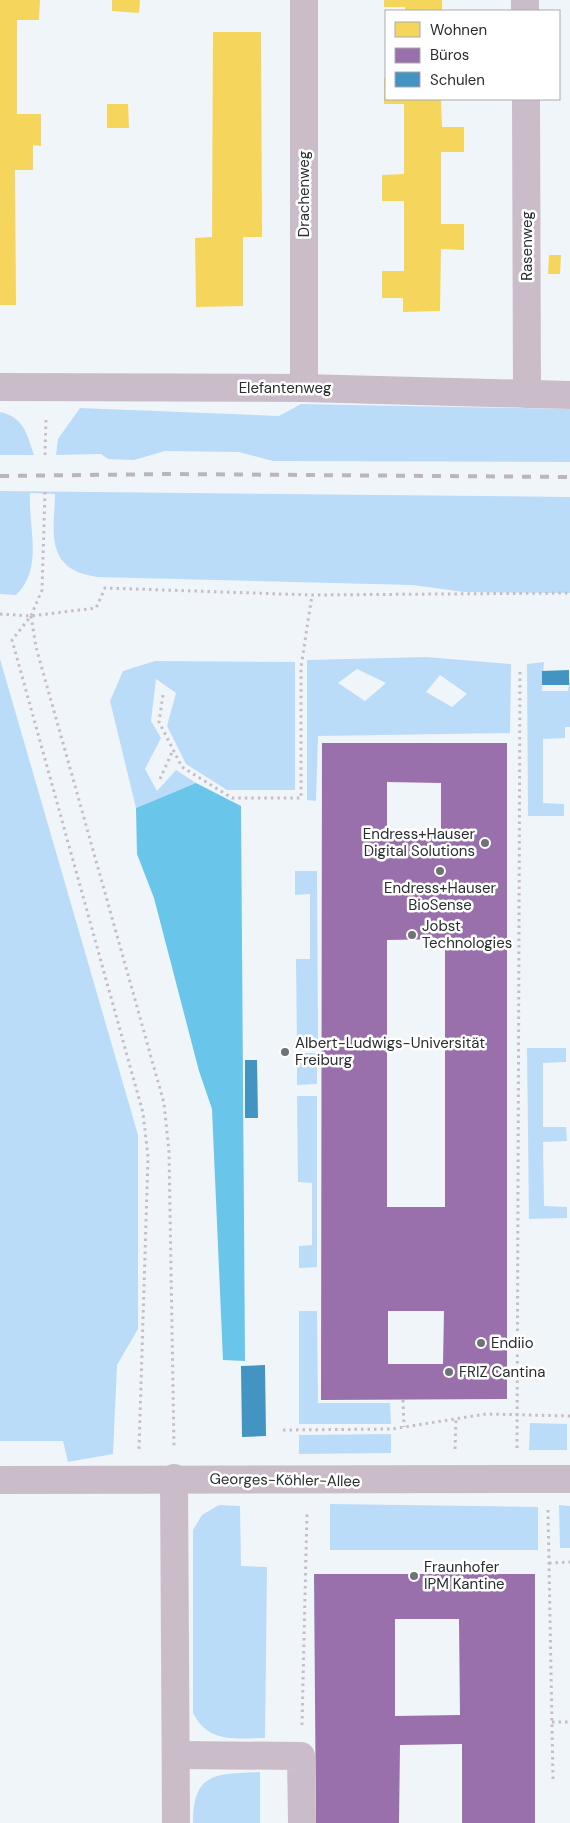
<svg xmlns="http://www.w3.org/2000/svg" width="570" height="1823" font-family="'DM Sans',sans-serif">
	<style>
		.green { fill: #badcf9; fill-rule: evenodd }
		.water { fill: #69c5ea }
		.homes { fill: #f6d55c }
		.offices { fill: #9970ab; fill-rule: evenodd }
		.schools { fill: #4393c3 }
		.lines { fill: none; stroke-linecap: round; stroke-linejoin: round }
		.path { stroke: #c6bec7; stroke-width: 3; stroke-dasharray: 2.5 4; stroke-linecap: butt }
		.minor { stroke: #cbbcca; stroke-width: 28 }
		.rail { stroke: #bbb5be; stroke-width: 4; stroke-dasharray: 9 9; stroke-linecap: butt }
		.poi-dot { fill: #6f7376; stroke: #fff; stroke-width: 2 }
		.labels { text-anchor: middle; stroke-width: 5; stroke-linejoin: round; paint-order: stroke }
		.street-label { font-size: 15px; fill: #292d2f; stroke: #fff }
		.poi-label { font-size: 15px; fill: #292d2f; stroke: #fff; text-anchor: start }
	</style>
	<rect width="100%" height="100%" fill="#f0f5f9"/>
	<g class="green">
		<polygon points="301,404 570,409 570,462 273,461 239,452 165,451 134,460 108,459 101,454 56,455 58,439 80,408 279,416"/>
		<path d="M0,412C24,417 27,434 34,455H0Z"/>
		<path d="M0,491L570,497V593L464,592L413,585L97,577C89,575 80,574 74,570C46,556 55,519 55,494L30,493C28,528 44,568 16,595L0,594Z"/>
		<path d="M426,657L511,664L510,733L318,736L316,801L307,800V660ZM357,669L386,683L365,701L338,683ZM440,675L467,694L452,707L426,692Z"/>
		<polygon points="0,659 138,1135 138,1329 117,1365 113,1454 68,1462 63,1441 0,1441"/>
		<polygon points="155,661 295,662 295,790 227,790 186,764 167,726 176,693 156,679 151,721 161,738 145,769 157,791 176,770 196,783 136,808 110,701 123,671"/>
		<polygon points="544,662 542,691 568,691 570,677 570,727 565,727 565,738 543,739 543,803 564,804 564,816 528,816 527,664"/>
		<polygon points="295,871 317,871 318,1042 297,1042 296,959 310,959 310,894 295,895"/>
		<polygon points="527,1048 566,1048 566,1062 543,1063 543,1127 566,1127 567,1141 543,1142 544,1206 567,1207 567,1218 529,1219"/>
		<polygon points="297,1053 317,1053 317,1084 297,1085"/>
		<polygon points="297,1096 317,1096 317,1267 299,1268 299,1246 312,1245 312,1183 298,1182"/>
		<polygon points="299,1311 317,1311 318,1403 390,1403 391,1424 299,1424"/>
		<polygon points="530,1423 567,1424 567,1450 529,1450"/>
		<polygon points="391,1434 391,1453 299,1454 299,1435"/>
		<polygon points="330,1504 538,1507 538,1550 330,1550"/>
		<path d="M219,1505L240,1506L241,1566L267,1567L265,1738C235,1738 209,1744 193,1713V1530L202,1515Z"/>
		<polygon points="559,1505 570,1506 570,1548 560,1548"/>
		<path d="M260,1772V1823H193C193,1771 217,1774 260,1772Z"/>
	</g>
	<polygon class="water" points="196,783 241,806 245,1361 223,1360 212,1109 199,1071 154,898 137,854 136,808"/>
	<g class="homes">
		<polygon points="0,0 40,0 39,20 17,20 17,114 41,114 41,146 33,145 33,170 15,170 16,305 0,305"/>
		<polygon points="112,0 140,0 139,13 112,11"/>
		<polygon points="384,0 442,0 442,11 405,11 405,7 384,7"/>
		<polygon points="213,32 261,32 262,237 243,237 243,306 196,307 195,238 212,237"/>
		<polygon points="384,78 386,78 386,99 441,99 442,127 464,127 464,152 441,152 441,224 464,224 464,250 441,249 440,311 403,312 403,298 382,298 382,271 404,271 404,201 382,201 382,175 404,174 404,104 384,104"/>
		<polygon points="107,104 128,104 129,128 107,128"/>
		<polygon points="549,255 561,255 560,274 548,274"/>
	</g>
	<g class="offices">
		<path d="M322,743H507V1399L321,1400ZM387,782L441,783V836L387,837ZM445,939V1207H387V940ZM388,1311H444L443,1364H388Z"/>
		<path d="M314,1574H535V1823H462V1744L400,1745L399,1823H316ZM395,1619H459L460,1715L395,1716Z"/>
	</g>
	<g class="schools">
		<polygon points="569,670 569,685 542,685 542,671"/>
		<polygon points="245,1060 257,1060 258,1118 245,1118"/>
		<polygon points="265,1365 266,1436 242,1437 241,1366"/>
	</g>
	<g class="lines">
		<g class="path">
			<polyline points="45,455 46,418"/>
			<polyline points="45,492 42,590 31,616 12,640 143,1113 148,1157 139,1449"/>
			<polyline points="0,614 31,616 96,608 105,588 312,595 570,593"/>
			<polyline points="31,616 36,647 164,1103 169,1152 174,1447"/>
			<polyline points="163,695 159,722 182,767 232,798 301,798 301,667 312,595"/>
			<polyline points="160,779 173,750"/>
			<polyline points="403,1400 404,1427"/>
			<polyline points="283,1430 392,1429 486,1414 570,1416"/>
			<polyline points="517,1448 520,669"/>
			<polyline points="455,1449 456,1419"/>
			<polyline points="548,1510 553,1780"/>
			<polyline points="549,1563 570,1562"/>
			<polyline points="552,1722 570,1722"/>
			<polyline points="302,1725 307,1512"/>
		</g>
		<g class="minor">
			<polyline points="525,0 525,11"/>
			<polyline points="526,99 527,394"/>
			<polyline points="0,387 304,388 570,395"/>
			<polyline points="304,388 304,0"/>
			<polyline points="174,1478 176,1823"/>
			<polyline points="0,1480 570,1479"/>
			<polyline points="176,1755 301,1756 302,1823"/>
		</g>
		<polyline class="rail" points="0,476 172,474 570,477"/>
	</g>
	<g class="poi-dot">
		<circle cx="485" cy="843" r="5"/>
		<circle cx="440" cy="871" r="5"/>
		<circle cx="412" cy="935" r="5"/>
		<circle cx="285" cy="1052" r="5"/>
		<circle cx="481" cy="1343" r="5"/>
		<circle cx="449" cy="1372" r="5"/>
		<circle cx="414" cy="1576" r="5"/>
	</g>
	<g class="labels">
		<g class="street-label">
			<text transform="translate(304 194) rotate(-90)" y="5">Drachenweg</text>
			<text transform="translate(527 246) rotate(-90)" y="5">Rasenweg</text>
			<text x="285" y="393">Elefantenweg</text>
			<text transform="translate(285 1480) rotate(1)" y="5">Georges-Köhler-Allee</text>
		</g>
		<g class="poi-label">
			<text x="475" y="839" text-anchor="end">Endress+Hauser<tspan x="475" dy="17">Digital Solutions</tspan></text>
			<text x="440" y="893" text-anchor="middle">Endress+Hauser<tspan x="440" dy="17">BioSense</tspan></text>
			<text x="422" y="931">Jobst<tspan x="422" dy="17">Technologies</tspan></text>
			<text x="295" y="1048">Albert-Ludwigs-Universität<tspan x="295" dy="17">Freiburg</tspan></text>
			<text x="491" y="1348">Endiio</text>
			<text x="459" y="1377">FRIZ Cantina</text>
			<text x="424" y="1572">Fraunhofer<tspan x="424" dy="17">IPM Kantine</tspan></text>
		</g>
	</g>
	<rect x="385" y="10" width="175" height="90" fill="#ffffff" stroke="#a9abac"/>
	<rect x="395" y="22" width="25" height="15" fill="#f6d55c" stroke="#a9abac"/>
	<text x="430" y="35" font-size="15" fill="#292d2f">Wohnen</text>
	<rect x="395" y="48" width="25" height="15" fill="#9970ab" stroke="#a9abac"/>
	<text x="430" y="60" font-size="15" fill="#292d2f">Büros</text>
	<rect x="395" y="72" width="25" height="15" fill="#4393c3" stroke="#a9abac"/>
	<text x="430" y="85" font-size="15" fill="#292d2f">Schulen</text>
</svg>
